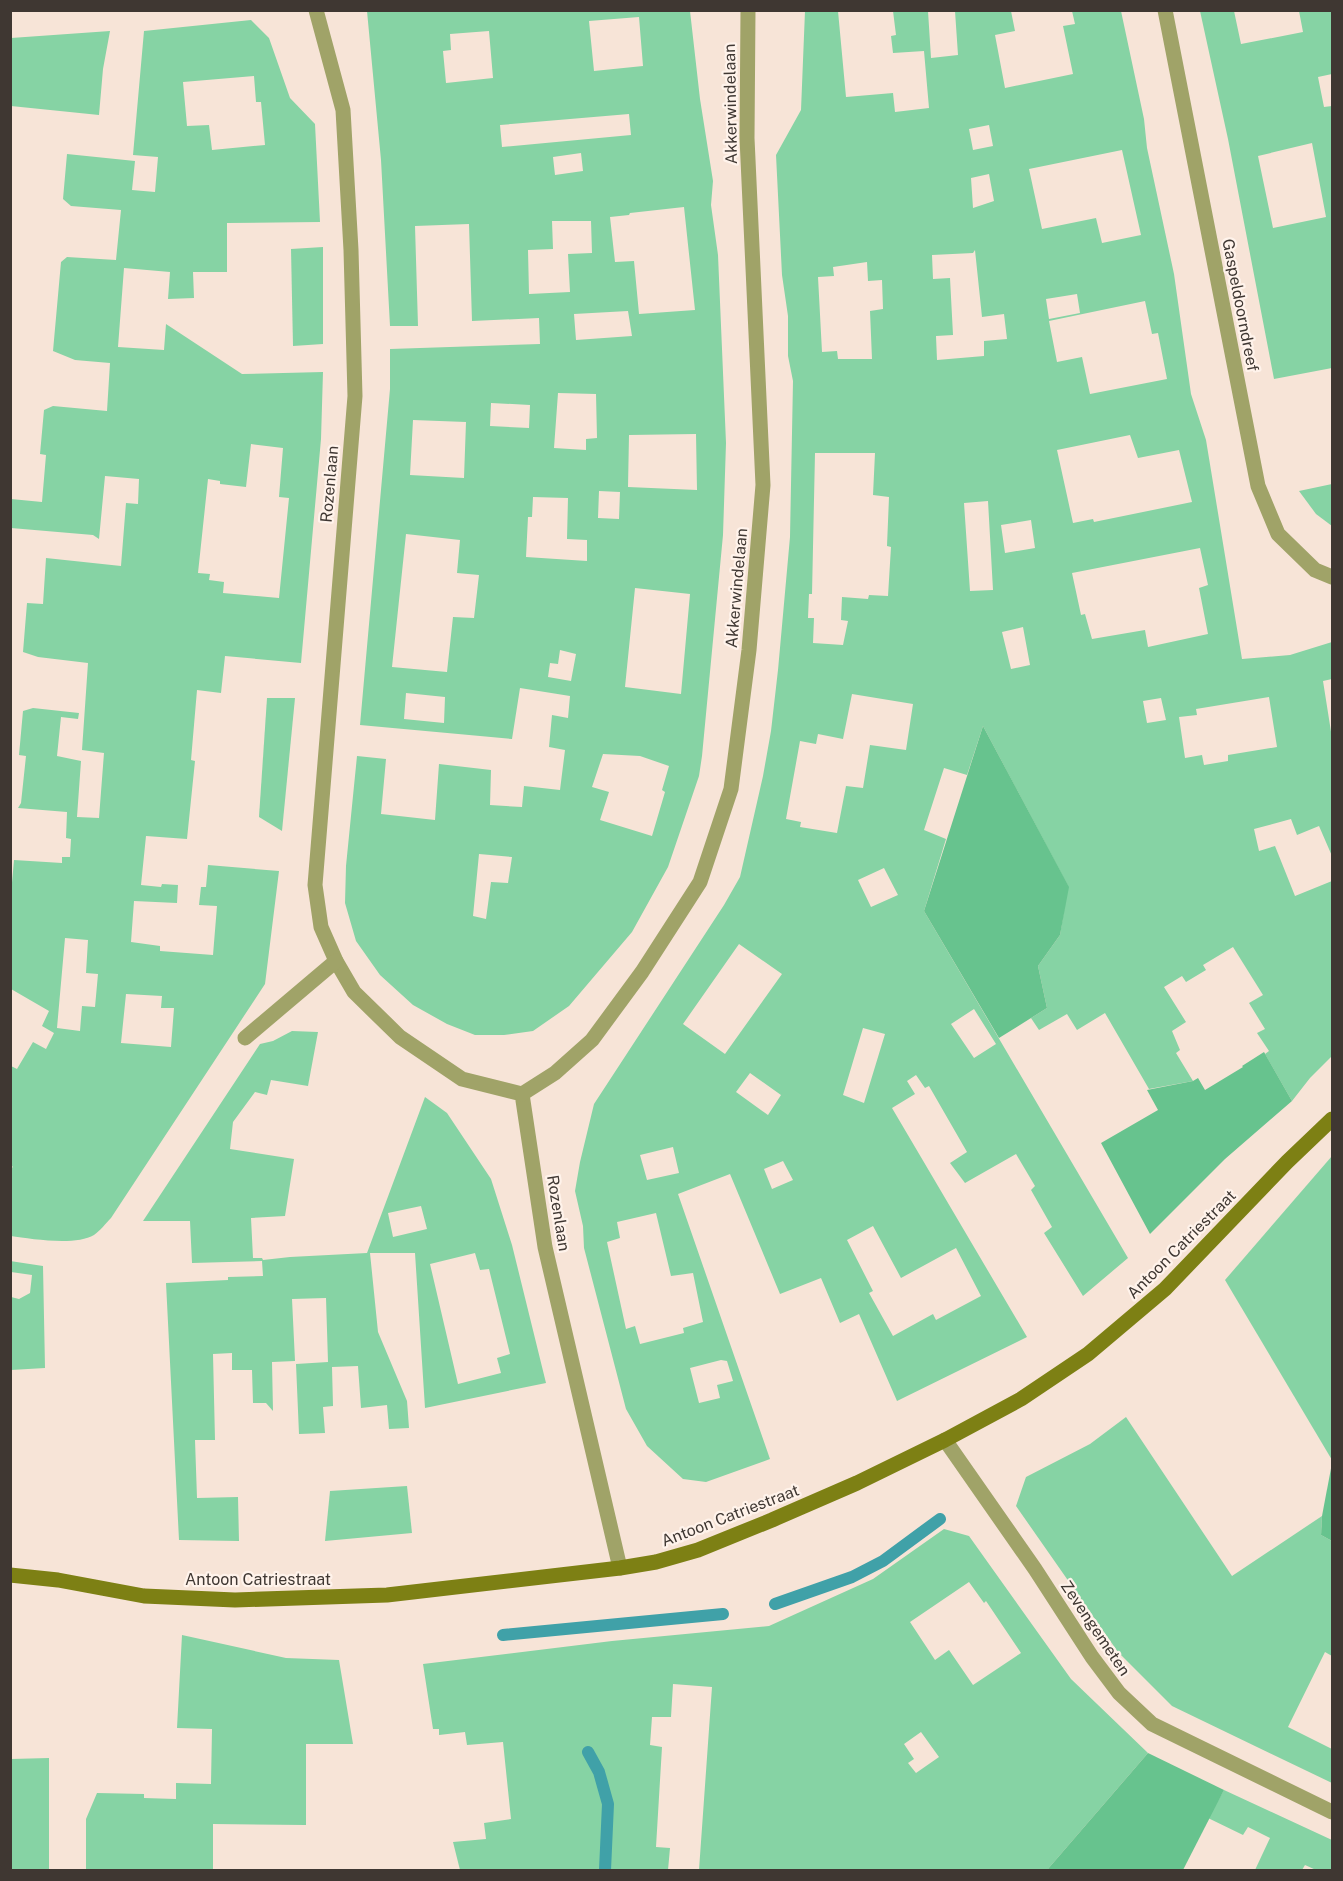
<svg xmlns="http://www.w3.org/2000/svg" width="1343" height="1881" font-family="'Public Sans',sans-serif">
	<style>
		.green { fill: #86d3a4; fill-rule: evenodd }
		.forest { fill: #67c38e }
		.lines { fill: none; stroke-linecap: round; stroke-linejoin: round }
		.stream { stroke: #40a1a8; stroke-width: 12 }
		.minor { stroke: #a0a368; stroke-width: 15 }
		.secondary { stroke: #7d8014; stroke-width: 15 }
		.labels { text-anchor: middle; stroke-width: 4.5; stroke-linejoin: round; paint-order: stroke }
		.street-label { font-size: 16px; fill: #3f3732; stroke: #fff3eb }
	</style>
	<rect width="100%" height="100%" fill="#f7e4d7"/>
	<g class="green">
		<path d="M367,11H690L700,99L713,181L711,205L718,255L726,443L723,535L702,756L699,776L668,867L632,932L569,1006L533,1031L504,1035H475L447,1024L413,1005L380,975L356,941L345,903L346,866L357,756L386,759L381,814L435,820L439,764L491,770L490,805L522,807L524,786L560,790L565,750L549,747L552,715L568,718L570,696L520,688L512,739L360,725L390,389V349L540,344L539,318L472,321L469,224L415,226L418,326H390L381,160ZM639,17L643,66L594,71L589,21ZM489,31L493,78L446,83L443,51L451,50L450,34ZM629,114L631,135L502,147L500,125ZM581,153L583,171L555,175L553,157ZM684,207L695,310L639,314L634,261L615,262L610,217L629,215L630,213ZM552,221H591L592,253L568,254L570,292L529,294L528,250L553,249ZM628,311L632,336L576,340L574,314ZM558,393L596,394L597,438L586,439V450L554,448ZM491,403L530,405L529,428L490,426ZM413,420L466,422L464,478L410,475ZM696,434L697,490L628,487L629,435ZM599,491L620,492L619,519L598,518ZM533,497L568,498L567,539L587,540V561L526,557L528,517H532ZM406,534L460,540L457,573L479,575L474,618L453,617L447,672L392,667ZM635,588L690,594L681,694L625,687ZM560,650L576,654L571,681L548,677L550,663L558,664ZM406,693L445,697L444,723L404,719ZM603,754L640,756L669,766L662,790L665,792L652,836L600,820L609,792L592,787ZM479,854L512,857L508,883L491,882L486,919L473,916Z"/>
		<path d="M805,11H838L846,97L893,93L895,112L929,108L924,51L893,53L891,36L896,35L893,11H928L931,58L958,55L955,11H1011L1015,31L995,35L1005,88L1073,74L1063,26L1075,24L1072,11H1121L1144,119L1147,148L1174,274L1191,394L1206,440L1242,659L1290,655L1332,642V679L1323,681L1332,738V856L1319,826L1297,835L1291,819L1254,829L1259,851L1275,846L1295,896L1332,881V1056L1310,1078L1292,1101L1265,1054L1269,1051L1257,1033L1265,1029L1249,1003L1263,995L1233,947L1203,965L1206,970L1186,982L1182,976L1164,987L1186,1022L1172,1031L1180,1050L1176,1053L1193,1081L1149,1089L1105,1013L1077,1030L1067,1014L1039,1030L1031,1018L1047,1008L1038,966L1060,935L1068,886L983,726L967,775L944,768L924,830L946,839L924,911L1128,1258L1083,1296L1044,1233L1052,1227L1031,1190L1035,1186L1016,1154L965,1183L950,1163L967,1152L929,1086L925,1088L916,1075L907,1081L915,1094L892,1108L1027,1337L897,1401L859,1314L840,1323L821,1278L780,1294L730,1174L678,1194L770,1459L706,1482L683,1479L647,1446L626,1409L584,1248L583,1226L575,1191L580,1162L594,1104L724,905L740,877L763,776L771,731L778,670L790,537L793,381L788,356V316L782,275L776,155L801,110ZM989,125L993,146L973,150L969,129ZM1122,150L1141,235L1102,243L1096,218L1042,229L1029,169ZM989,174L994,201L973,208L971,178ZM975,250L982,317L1004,314L1007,339L984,341V356L937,360L936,336L953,335L950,278L933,279L932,255L973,253ZM867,262L868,281L882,280L883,309L870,311L872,359H838L837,351L822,352L818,277L834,276L833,267ZM1077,294L1080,313L1049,319L1046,299ZM1145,301L1152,334L1158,333L1167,379L1090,394L1082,357L1057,362L1049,321ZM1130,435L1138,458L1179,450L1192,502L1094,522L1093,519L1073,523L1057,450ZM815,453H875L873,495L889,497L887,546L891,547L888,596L869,595L868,599L842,597L841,620L848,621L843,645L813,643L814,618H808L809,594H812ZM988,501L993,590L970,591L964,503ZM1031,520L1035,548L1005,553L1001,525ZM1200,548L1208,585L1199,588L1208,634L1148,647L1145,630L1092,639L1085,614L1081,615L1072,573ZM1023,627L1030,665L1011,669L1002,632ZM852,694L913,704L906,750L870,745L863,788L846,786L837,833L800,827L801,822L786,819L800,741L816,744L818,734L843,739ZM1269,697L1277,747L1228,755V761L1204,765L1202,755L1185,758L1179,717L1197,715L1196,709ZM1161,698L1166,720L1147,723L1143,701ZM884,868L898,895L871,907L858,880ZM739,944L782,974L725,1054L683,1024ZM974,1009L996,1044L974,1058L951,1024ZM863,1028L885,1034L864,1103L843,1095ZM750,1073L781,1095L768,1115L736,1092ZM673,1147L679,1173L647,1180L640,1155ZM783,1161L793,1180L772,1189L764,1169ZM656,1213L671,1276L693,1273L703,1322L683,1328L684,1333L640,1344L635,1326L626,1329L607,1242L620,1238L617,1222ZM873,1226L901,1278L956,1248L981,1296L936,1320L933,1314L893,1336L869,1293L873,1291L847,1240ZM721,1360L727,1361L733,1381L717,1385L720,1398L699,1403L690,1368Z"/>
		<path d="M1200,11H1234L1241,44L1303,32L1299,11H1332V74L1318,77L1324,107L1332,106V368L1274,379L1228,139ZM1312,143L1326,217L1273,228L1258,156Z"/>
		<path d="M251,20L269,38L290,98L315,124L320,222L227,223V272H193L194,298L168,299L170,272L124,268L118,347L164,350L166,324L242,374L323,372L321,439L301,663L225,656L221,693L197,690L191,760L195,761L187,839L146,836L141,885L161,887L162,884L178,885L177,903L134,901L131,942L160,946V951L213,955L217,906L199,905L201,887H206L208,865L279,871L265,984L111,1218C106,1223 100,1231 94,1235C76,1246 31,1239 11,1236L10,1169L13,1167L10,1164L11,1066L17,1069L33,1042L46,1049L54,1033L42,1026L49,1011L11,989L10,905L14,860L62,863V857H70L71,839L66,838L67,812L18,808L21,803L26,756L19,755L23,711L33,708L79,713L78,719L61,717L57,756L81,761L77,817L99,818L104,753L82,750L88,663L38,657L23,652L27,603L43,604L46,558L121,566L126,503L138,504L139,479L105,476L99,539L93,535L11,528V499L42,502L46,455L40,454L44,410L53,406L107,411L110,363L75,360L53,351L61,262L67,257L116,260L121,210L71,206L63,199L67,154L135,161L132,190L155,192L158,157L133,155L144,31ZM254,76L256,102H261L265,145L212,150L209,125L187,126L183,82ZM251,444L283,448L279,497L289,498L279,598L223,593L224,582L209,580L210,574L198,573L208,479L220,481V484L246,487ZM65,938L88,940L86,973L98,974L95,1007L82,1006L80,1031L57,1028ZM126,994L162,996L161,1008H174L171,1047L121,1043Z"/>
		<polygon points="110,31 103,69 99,115 11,106 11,38"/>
		<polygon points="323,247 323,344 293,346 291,249"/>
		<polygon points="1332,484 1332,526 1316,514 1299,491"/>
		<polygon points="267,698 295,698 282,831 259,817"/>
		<path d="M292,1031L318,1032L308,1086L271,1080L267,1095L255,1092L233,1122L230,1149L294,1159L285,1216L251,1218L253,1258H262L263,1260L290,1257L367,1253L425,1097L447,1113L491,1179L512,1245L546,1383L425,1408L415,1253H370L378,1332L407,1401L409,1428L389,1429L387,1405L361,1408L358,1366L332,1367L333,1406L323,1407L325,1433L299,1434L296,1364L328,1362L326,1298L292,1299L295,1361L272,1362L273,1411L266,1403H253L252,1370H232V1353L213,1354L215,1440H195L197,1498L238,1497L239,1541L179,1540L166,1283L228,1280V1277L263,1276L262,1261L192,1263L190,1221H143L260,1044L273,1041ZM421,1206L427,1229L393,1237L388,1213ZM475,1253L480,1270L489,1269L510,1354L497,1358L501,1373L458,1384L430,1264Z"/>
		<polygon points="1332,1156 1332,1460 1225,1280"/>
		<polygon points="10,1261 43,1266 45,1368 11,1370 11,1297 19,1299 30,1293 32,1275 11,1272"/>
		<polygon points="1126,1417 1232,1576 1322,1516 1321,1535 1332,1541 1332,1656 1325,1652 1288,1727 1332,1749 1332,1783 1172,1706 1118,1652 1016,1506 1026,1477 1090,1444"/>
		<polygon points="407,1486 412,1533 325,1541 330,1491"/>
		<path d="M944,1529L969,1536L1071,1679L1148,1753L1047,1870H699L712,1687L673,1684L671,1717H652L650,1745L662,1747L656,1847L670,1848L668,1870H460L453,1842L486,1839L484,1823L511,1819L503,1742L467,1745L465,1732L439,1735V1729H433L423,1664L612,1641L769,1626L873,1579ZM969,1582L984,1603L986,1601L1021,1653L973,1685L949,1650L935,1660L910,1622ZM921,1732L939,1757L916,1773L908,1763L914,1759L904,1744Z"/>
		<polygon points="182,1635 286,1658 339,1660 353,1744 306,1744 306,1825 213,1824 213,1870 86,1870 86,1819 97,1793 144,1794 144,1798 176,1799 176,1783 211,1784 212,1729 177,1728"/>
		<polygon points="49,1758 49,1870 11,1870 11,1759"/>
		<polygon points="1224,1790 1332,1840 1332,1870 1316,1870 1305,1865 1302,1870 1255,1870 1270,1838 1248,1827 1243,1835 1208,1818"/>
	</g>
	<g class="forest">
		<polygon points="983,726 1069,887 1060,935 1038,966 1047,1008 999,1038 924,911"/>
		<polygon points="1264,1052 1292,1101 1225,1159 1150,1234 1101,1143 1158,1110 1147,1090 1193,1081 1198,1078 1205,1090 1243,1067 1242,1066"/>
		<polygon points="1332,1463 1332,1541 1321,1535 1322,1516"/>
		<polygon points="1148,1753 1224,1790 1183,1870 1047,1870"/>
	</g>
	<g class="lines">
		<g class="stream">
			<polyline points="775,1604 852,1577 883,1561 940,1519"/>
			<polyline points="503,1635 723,1614"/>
			<polyline points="588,1752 599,1772 608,1804 605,1870"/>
		</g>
		<g class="minor">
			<polyline points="316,10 343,110 351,250 355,396 315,885 321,927 336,961 354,992 400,1037 462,1079 522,1094 545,1247 620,1568"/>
			<polyline points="1165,10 1258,486 1278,534 1315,570 1332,577"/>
			<polyline points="245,1038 336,961"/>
			<polyline points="522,1094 555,1073 592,1040 642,972 700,882 731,789 749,650 763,485 747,138 748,10"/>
			<polyline points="945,1440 1035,1569 1092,1657 1119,1693 1152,1724 1332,1812"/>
		</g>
		<polyline class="secondary" points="10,1575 58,1580 144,1596 235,1600 387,1595 620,1568 656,1562 698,1550 772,1520 857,1483 945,1440 1021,1399 1088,1354 1165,1289 1287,1162 1332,1119"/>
	</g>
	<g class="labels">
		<g class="street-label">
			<text transform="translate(730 104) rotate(-91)" y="6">Akkerwindelaan</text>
			<text transform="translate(1241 305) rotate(79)" y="6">Gaspeldoorndreef</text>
			<text transform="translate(329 484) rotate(-85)" y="6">Rozenlaan</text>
			<text transform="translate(736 588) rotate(-85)" y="6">Akkerwindelaan</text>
			<text transform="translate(559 1213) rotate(81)" y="6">Rozenlaan</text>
			<text transform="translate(1181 1244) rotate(-45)" y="6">Antoon Catriestraat</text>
			<text transform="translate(730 1515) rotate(-21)" y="6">Antoon Catriestraat</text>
			<text x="258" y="1585">Antoon Catriestraat</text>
			<text transform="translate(1096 1628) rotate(56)" y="6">Zevengemeten</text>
		</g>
	</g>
	<rect width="1343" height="1881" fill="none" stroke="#3f3732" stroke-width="24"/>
</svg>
